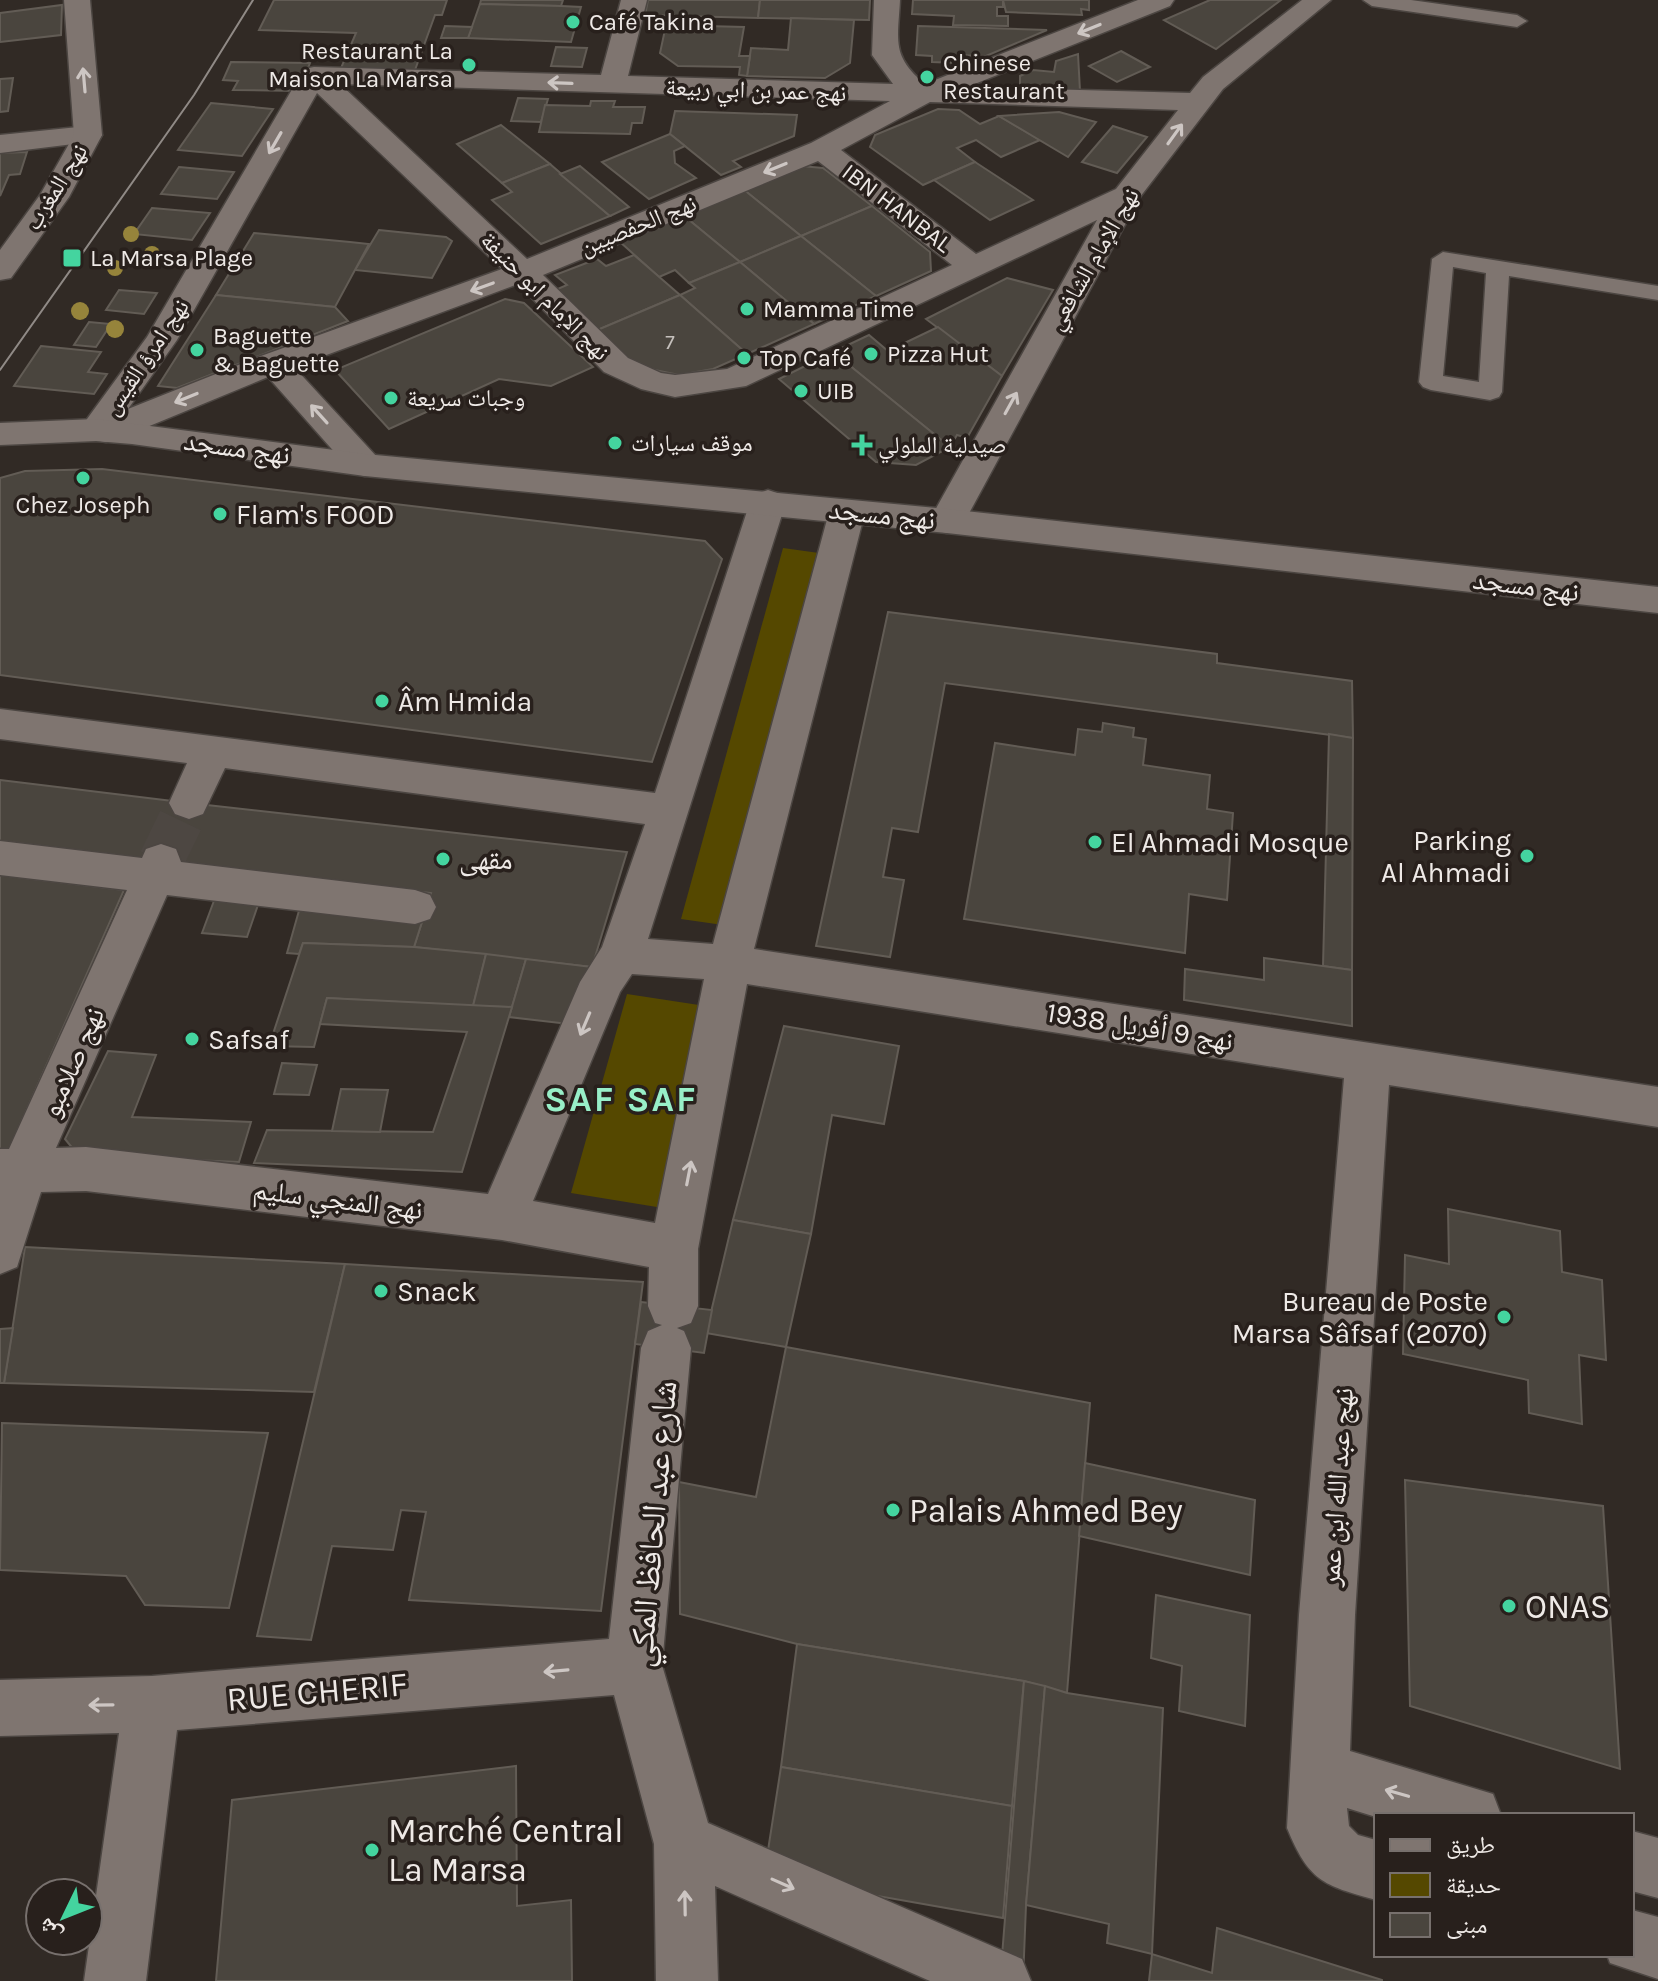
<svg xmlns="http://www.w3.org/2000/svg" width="1658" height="1981" font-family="Karla,'Noto Naskh Arabic',sans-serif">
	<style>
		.green { fill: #554800 }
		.building { fill: #4a453e; stroke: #625c55; stroke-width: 2 }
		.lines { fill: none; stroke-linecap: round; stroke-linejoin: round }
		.street-tunnel { stroke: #4d4742; stroke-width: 45; stroke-dasharray: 45 22; stroke-linecap: butt }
		.lane-casing { stroke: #4c4642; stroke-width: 3 }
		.street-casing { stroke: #4c4642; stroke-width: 3 }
		.secondary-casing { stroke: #4c4642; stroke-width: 3 }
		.lane { fill: #7f7570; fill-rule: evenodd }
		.street { fill: #7f7570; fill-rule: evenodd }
		.secondary { fill: #7f7570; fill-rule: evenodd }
		.tram { stroke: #908a86; stroke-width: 2 }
		.tree { fill: #96843b }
		.oneway { stroke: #cdc6c3 }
		.poi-dot { fill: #44d49f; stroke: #28201c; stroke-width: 3 }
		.labels { text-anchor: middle; stroke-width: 7; stroke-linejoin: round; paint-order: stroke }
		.far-number-label { font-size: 20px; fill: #c5c0bc }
		.far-poi-label { font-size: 24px; fill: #eee9e6; stroke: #28201c; text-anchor: start }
		.far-street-label { font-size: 24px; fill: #eee9e6; stroke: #28201c }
		.street-label { font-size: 28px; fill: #eee9e6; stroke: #28201c }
		.poi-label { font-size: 28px; fill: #eee9e6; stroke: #28201c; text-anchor: start }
		.near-poi-label { font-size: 34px; fill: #eee9e6; stroke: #28201c; text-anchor: start }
		.near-street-label { font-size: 34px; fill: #eee9e6; stroke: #28201c }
		.district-label { font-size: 36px; font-weight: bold; letter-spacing: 2px; fill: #98efc8; stroke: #28201c }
	</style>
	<rect width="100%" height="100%" fill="#312a25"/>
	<g class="green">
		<polygon points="783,548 819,553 723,925 681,919"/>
		<polygon points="627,994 712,1007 663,1208 571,1193"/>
	</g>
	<g class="building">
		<polygon points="274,0 447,0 442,15 435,15 415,70 341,68 356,33 259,30"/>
		<polygon points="481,0 563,0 561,6 480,4"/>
		<polygon points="648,0 760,0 758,18 645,15"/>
		<polygon points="760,0 870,0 869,20 758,18"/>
		<polygon points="913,0 1003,0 1003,7 997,7 997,16 1008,16 1008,26 953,25 954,16 912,14"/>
		<polygon points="1003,0 1089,0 1089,10 1081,9 1082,15 1006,12"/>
		<polygon points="1210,0 1281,0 1216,49 1164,20"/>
		<polygon points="480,4 561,6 581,7 571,42 468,38"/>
		<polygon points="62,5 61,35 0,42 0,13"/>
		<polygon points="791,18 854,20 850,63 825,78 747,76 751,48 788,50"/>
		<polygon points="666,25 744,27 739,56 750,56 747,76 739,75 740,67 678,66 660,53"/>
		<polygon points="445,26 472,27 468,38 441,38"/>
		<polygon points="918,26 1047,30 986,56 956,55 956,63 932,62 932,56 916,55"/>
		<polygon points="556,47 587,48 582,67 551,66"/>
		<polygon points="1121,51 1150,67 1117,82 1089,66"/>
		<polygon points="1078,54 1080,91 1020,89 1020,76 1033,70 1054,72 1056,61"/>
		<polygon points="231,62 310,63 299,91 233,90 238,81 223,80"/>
		<polygon points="13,78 8,111 0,112 0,79"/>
		<polygon points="518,98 548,99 541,122 511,121"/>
		<polygon points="591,101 615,101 613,107 645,107 642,123 632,123 630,134 539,132 545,105 590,106"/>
		<polygon points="211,103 273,109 242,156 178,150"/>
		<polygon points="938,109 959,110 980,124 999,116 1040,140 1001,157 976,140 957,148 975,162 923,185 870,147 875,135"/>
		<polygon points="675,111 797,115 794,136 733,161 741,167 721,175 670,134"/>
		<polygon points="1059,112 1096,122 1068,157 999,116"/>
		<polygon points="501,125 550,164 502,183 457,144"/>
		<polygon points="1113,126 1147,137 1117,173 1082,162"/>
		<polygon points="670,134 685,146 674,151 675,163 696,178 649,199 602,162"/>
		<polygon points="27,152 20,174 9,175 0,196 0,153"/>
		<polygon points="975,162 1033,200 990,220 934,180"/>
		<polygon points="550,164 610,216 541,244 492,200 512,192 502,183"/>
		<polygon points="580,166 629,207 610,216 560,174"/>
		<polygon points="801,166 823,168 872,206 801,236 743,189"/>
		<polygon points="179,167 234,172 217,199 161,194"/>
		<polygon points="743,189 801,236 740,262 683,215"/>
		<polygon points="872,206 930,252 931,271 876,296 801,236"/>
		<polygon points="152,208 210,213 192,240 134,234"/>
		<polygon points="683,215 740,262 689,283 675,270 659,277 619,241"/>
		<polygon points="379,230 446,237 452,241 432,278 355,270"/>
		<polygon points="254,233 350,242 369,244 335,307 216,295"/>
		<polygon points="801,236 876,296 814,324 740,262"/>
		<polygon points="634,255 680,295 595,331 553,291 567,285 555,275 597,259 606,266"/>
		<polygon points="740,262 814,324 747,354 680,295 695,288 689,283"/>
		<polygon points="1007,278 1053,290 1002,376 926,319"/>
		<polygon points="119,290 157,293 144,314 106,310"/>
		<polygon points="216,295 335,307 348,321 177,388 158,386"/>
		<polygon points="680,295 747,354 713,369 679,375 645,368 623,356 595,331"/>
		<polygon points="505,299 524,303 593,367 551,386 499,379 389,429 335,370"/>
		<polygon points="89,322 111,324 96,347 74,345"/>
		<polygon points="938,327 1002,376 967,438 957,435 950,447 833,352 869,335 888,351"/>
		<polygon points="41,346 101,352 88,372 107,374 94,394 14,386"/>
		<polygon points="833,352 950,447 916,465 876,462 779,379"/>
		<polygon points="102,469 705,541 722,559 652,762 0,675 0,478 25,471"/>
		<polygon points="888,612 1217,654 1217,663 1352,681 1353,738 945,683 918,832 892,828 883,877 904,880 890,957 816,946"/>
		<polygon points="1103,723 1134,728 1133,737 1146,739 1143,765 1210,775 1207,809 1233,813 1227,900 1189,894 1185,953 964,919 995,743 1075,755 1078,729 1102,732"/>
		<polygon points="1329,734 1353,738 1352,970 1323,966"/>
		<polygon points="0,780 189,803 627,852 592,967 414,947 431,893 0,841"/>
		<polygon points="0,875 124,890 0,1170"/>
		<polygon points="215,898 259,902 247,937 202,933"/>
		<polygon points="300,907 422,922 414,947 303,943 299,954 287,953"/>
		<polygon points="303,943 414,947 486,954 473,1006 327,998 314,1047 269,1046"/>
		<polygon points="486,954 526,959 512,1007 473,1006"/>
		<polygon points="1264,958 1352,970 1352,1026 1184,1000 1185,969 1264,980"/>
		<polygon points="526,959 592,967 577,1025 509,1017"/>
		<polygon points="327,998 512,1007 462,1172 254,1163 267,1130 433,1132 467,1032 320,1024"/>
		<polygon points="784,1026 899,1046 884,1124 832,1115 811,1234 733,1220"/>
		<polygon points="108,1051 156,1055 132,1117 251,1122 239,1162 78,1155 65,1139"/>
		<polygon points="282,1063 317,1065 309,1095 274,1094"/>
		<polygon points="341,1089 388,1090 380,1132 332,1131"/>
		<polygon points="1448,1209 1560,1231 1562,1272 1602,1280 1606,1360 1579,1355 1582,1424 1529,1413 1528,1380 1403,1354 1405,1255 1449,1264"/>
		<polygon points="733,1220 811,1234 786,1347 706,1333"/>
		<polygon points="25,1247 345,1264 314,1392 4,1383"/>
		<polygon points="345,1264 643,1282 601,1611 409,1600 426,1512 401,1510 393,1550 332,1546 311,1640 257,1636"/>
		<polygon points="641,1302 712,1310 704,1353 635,1344"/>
		<polygon points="13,1328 4,1383 0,1383 0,1329"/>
		<polygon points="786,1347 1090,1403 1067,1693 1024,1681 797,1644 680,1614 679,1482 756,1497"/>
		<polygon points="2,1423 268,1433 229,1608 145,1605 126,1576 0,1570"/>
		<polygon points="1085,1463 1255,1500 1250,1575 1079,1536"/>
		<polygon points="1405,1480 1603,1506 1620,1769 1410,1706"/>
		<polygon points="1156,1595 1250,1615 1245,1726 1179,1711 1182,1666 1151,1658"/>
		<polygon points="797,1644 1024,1681 1012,1806 781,1767"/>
		<polygon points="1024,1681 1045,1686 1026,1905 1023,1981 1000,1981"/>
		<polygon points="1045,1686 1067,1693 1163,1708 1152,1954 1107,1943 1109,1924 1026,1905"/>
		<polygon points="516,1766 517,1906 571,1900 572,1981 216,1981 232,1800"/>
		<polygon points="781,1767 1012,1806 1003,1918 764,1876"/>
		<polygon points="1217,1928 1382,1980 1382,1981 1149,1981 1152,1954 1212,1973"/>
	</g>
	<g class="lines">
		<polyline class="street-tunnel" points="161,861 189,803"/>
		<defs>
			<g id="lane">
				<polygon points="1363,0 1411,0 1517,15 1527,21 1517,27 1372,6"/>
				<path d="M1443,252L1658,286V300L1509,276L1502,392L1499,397L1490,400L1431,390L1423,387L1419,382L1432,259ZM1453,267L1486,273L1479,382L1443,376Z"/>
			</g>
			<g id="street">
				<path d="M621,0H647L628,76L893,84L872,55L874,0H900C898,40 891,56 925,84L1138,0H1174L1170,6L967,87L1190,93L1203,77L1302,0H1331L1223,89L1140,197L960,530L947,533L934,530L929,521L1097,220L746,386L675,397L641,389L604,372L518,284L294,367L377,457L382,465L377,473L365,476L353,473L268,377L118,439L106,442L84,438L79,430L147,337L304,69L314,67L601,75ZM340,84L890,101L811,143L527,259ZM317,93L502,269L261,356L128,409L177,340ZM930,102L1178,110L1116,189L976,254L841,150ZM818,161L952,265L727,369L675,375L661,373L628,358L543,275Z"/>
				<polygon points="88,126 98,129 102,135 98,141 0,153 0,135"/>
				<path d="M768,490L780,494L786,502L648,939L713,944L829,512L835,503L847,500L859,503L865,512L754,949L1658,1087V1127L1389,1085L1355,1615L1350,1751L1493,1794L1501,1815L1376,1817L1347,1808L1349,1826L1358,1835L1376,1840V1900C1322,1885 1309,1881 1287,1828L1299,1615L1344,1078L747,984L698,1249V1306L691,1323L677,1328L684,1331L691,1348L662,1665L708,1823L1022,1959L1031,1981H930L715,1886L718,1981H656L654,1844L614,1695L177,1730L146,1981H84L119,1733L0,1736V1680L152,1676L609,1639L641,1348L648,1331L662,1325L655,1323L648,1306L649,1267L502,1240L86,1191L41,1192L17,1267L0,1274V1149H9L127,890L0,875V841L142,858L146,849L161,844L176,849L181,862L415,890L430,895L436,907L430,919L415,924L167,895L56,1148L86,1147L488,1194L580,982L602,947L645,824L225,768L203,814L189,819L175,814L169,803L187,763L0,739V709L655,793L750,502L756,494ZM632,974L704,979L655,1223L533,1201L620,992Z"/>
				<polygon points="1632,1831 1658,1838 1658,1898 1632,1891"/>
				<polygon points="1632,1910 1658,1917 1658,1979 1610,1963 1607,1955 1632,1955"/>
			</g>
			<g id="secondary">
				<polygon points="64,0 90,0 102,135 69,197 11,278 0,280 0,250 40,195 74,135"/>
				<polygon points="96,419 365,454 947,509 1658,587 1658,613 947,533 365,476 132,444 96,441 0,445 0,423"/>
			</g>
		</defs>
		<use href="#lane" class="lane-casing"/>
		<use href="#street" class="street-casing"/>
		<use href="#secondary" class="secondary-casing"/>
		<use href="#lane" class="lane"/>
		<use href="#street" class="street"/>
		<use href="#secondary" class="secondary"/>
		<polyline class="tram" points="0,370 194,95 253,0"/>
	</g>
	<g class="tree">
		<circle cx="131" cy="234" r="8"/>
		<circle cx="152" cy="254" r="8"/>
		<circle cx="115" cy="268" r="8"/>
		<circle cx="80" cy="311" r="9"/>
		<circle cx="115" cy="329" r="9"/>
	</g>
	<defs><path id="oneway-shaft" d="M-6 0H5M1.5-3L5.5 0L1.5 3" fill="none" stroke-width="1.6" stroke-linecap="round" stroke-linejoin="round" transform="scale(2)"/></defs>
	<g class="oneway">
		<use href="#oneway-shaft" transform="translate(1089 29) rotate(158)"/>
		<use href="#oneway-shaft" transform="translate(84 80) rotate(-95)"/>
		<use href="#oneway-shaft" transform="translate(560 83) rotate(-178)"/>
		<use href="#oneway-shaft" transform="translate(1175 134) rotate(-54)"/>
		<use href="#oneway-shaft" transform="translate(275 143) rotate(120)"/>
		<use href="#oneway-shaft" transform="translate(775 168) rotate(158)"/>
		<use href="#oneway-shaft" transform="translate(482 287) rotate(160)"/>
		<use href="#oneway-shaft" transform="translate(186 398) rotate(158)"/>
		<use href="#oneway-shaft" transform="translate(1011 403) rotate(-61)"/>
		<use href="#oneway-shaft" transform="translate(319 414) rotate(-132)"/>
		<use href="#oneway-shaft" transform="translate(585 1024) rotate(113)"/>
		<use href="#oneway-shaft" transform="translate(689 1173) rotate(-79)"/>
		<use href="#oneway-shaft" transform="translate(556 1671) rotate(175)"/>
		<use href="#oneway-shaft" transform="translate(101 1705) rotate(179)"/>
		<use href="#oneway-shaft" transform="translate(1397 1793) rotate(-164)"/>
		<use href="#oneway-shaft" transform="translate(783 1884) rotate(24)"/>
		<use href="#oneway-shaft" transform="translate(685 1903) rotate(-91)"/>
	</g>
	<g class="poi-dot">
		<circle cx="573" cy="22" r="8"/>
		<circle cx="469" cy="65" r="8"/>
		<circle cx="927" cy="77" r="8"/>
		<rect x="62" y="248" width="20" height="20" rx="4"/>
		<circle cx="747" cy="309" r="8"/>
		<circle cx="197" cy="350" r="8"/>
		<circle cx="871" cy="354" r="8"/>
		<circle cx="744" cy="358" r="8"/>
		<circle cx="801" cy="391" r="8"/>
		<circle cx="391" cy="398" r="8"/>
		<circle cx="615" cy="443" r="8"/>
		<path d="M858 433h8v8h8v8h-8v8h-8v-8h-8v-8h8z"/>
		<circle cx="83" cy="478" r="8"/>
		<circle cx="220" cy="514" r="8"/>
		<circle cx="382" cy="701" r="8"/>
		<circle cx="1095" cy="842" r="8"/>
		<circle cx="1527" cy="856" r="8"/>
		<circle cx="443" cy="859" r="8"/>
		<circle cx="192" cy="1039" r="8"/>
		<circle cx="381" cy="1291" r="8"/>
		<circle cx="1504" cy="1317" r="8"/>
		<circle cx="893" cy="1510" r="8"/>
		<circle cx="1509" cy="1606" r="8"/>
		<circle cx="372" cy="1850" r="8"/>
	</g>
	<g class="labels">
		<g class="far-number-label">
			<text x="670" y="349">7</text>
		</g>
		<g class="far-poi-label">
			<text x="589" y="30">Café Takina</text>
			<text x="453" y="59" text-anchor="end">Restaurant La<tspan x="453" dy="28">Maison La Marsa</tspan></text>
			<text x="943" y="71">Chinese<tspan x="943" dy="28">Restaurant</tspan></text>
			<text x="90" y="266">La Marsa Plage</text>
			<text x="763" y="317">Mamma Time</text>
			<text x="213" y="344">Baguette<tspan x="213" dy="28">&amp; Baguette</tspan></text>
			<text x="887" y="362">Pizza Hut</text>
			<text x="760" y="366">Top Café</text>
			<text x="817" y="399">UIB</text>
			<text x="407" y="406">وجبات سريعة</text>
			<text x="631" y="451">موقف سيارات</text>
			<text x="878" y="453">صيدلية الملولي</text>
			<text x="83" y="513" text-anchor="middle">Chez Joseph</text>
		</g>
		<g class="far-street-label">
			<text transform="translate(756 90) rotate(2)" y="8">نهج عمر بن ابي ربيعة</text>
			<text transform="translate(56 187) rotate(-58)" y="8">نهج المغرب</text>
			<text transform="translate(897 208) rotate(37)" y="8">IBN HANBAL</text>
			<text transform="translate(638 225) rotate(-22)" y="8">نهج الحفصيين</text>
			<text transform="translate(1093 259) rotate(-60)" y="8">نهج الإمام الشافعي</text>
			<text transform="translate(545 296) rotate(45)" y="8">نهج الإمام ابو حنيفة</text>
			<text transform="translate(146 357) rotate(-56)" y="8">نهج امرؤ القيس</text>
		</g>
		<g class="street-label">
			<text transform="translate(237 447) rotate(8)" y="10">نهج مسجد</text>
			<text transform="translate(882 514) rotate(6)" y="10">نهج مسجد</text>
			<text transform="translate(1526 585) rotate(7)" y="10">نهج مسجد</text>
			<text transform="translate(1140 1026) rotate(9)" y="10">نهج 9 أفريل 1938</text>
			<text transform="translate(72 1062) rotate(-66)" y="10">نهج صلامبو</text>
			<text transform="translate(338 1199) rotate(7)" y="10">نهج المنجي سليم</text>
			<text transform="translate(1336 1487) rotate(-86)" y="10">نهج عبد الله ابن عمر</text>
		</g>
		<g class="poi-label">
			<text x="236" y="524">Flam's FOOD</text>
			<text x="398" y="711">Âm Hmida</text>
			<text x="1511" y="850" text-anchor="end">Parking<tspan x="1511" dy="32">Al Ahmadi</tspan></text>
			<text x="1111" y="852">El Ahmadi Mosque</text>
			<text x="459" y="869">مقهى</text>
			<text x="208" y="1049">Safsaf</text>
			<text x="397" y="1301">Snack</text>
			<text x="1488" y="1311" text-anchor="end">Bureau de Poste<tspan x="1488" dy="32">Marsa Sâfsaf (2070)</tspan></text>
		</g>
		<g class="near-poi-label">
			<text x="909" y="1522">Palais Ahmed Bey</text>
			<text x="1525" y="1618">ONAS</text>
			<text x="388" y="1842">Marché Central<tspan x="388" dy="39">La Marsa</tspan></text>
		</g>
		<g class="near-street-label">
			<text transform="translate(652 1524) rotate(-85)" y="12">شارع عبد الحافظ المكي</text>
			<text transform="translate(317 1691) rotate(-5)" y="12">RUE CHERIF</text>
		</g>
		<g class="district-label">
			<text x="621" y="1111">SAF SAF</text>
		</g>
	</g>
	<rect x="1374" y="1813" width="260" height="144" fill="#28201c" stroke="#77706d" stroke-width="2"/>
	<rect x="1390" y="1839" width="40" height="12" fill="#7f7570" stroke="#77706d" stroke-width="2"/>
	<text x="1446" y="1853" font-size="24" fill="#eee9e6">طريق</text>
	<rect x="1390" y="1873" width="40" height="24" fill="#554800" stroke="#77706d" stroke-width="2"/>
	<text x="1446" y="1893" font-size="24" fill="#eee9e6">حديقة</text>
	<rect x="1390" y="1913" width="40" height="24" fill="#4a453e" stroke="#77706d" stroke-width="2"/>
	<text x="1446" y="1933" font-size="24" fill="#eee9e6">مبنى</text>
	<g transform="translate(64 1917) rotate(227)"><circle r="38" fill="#28201c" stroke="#77706d" stroke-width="2"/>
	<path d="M0-6L14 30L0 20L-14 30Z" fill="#44d49f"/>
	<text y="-12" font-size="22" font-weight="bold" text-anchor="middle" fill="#eee9e6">ش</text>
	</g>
</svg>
